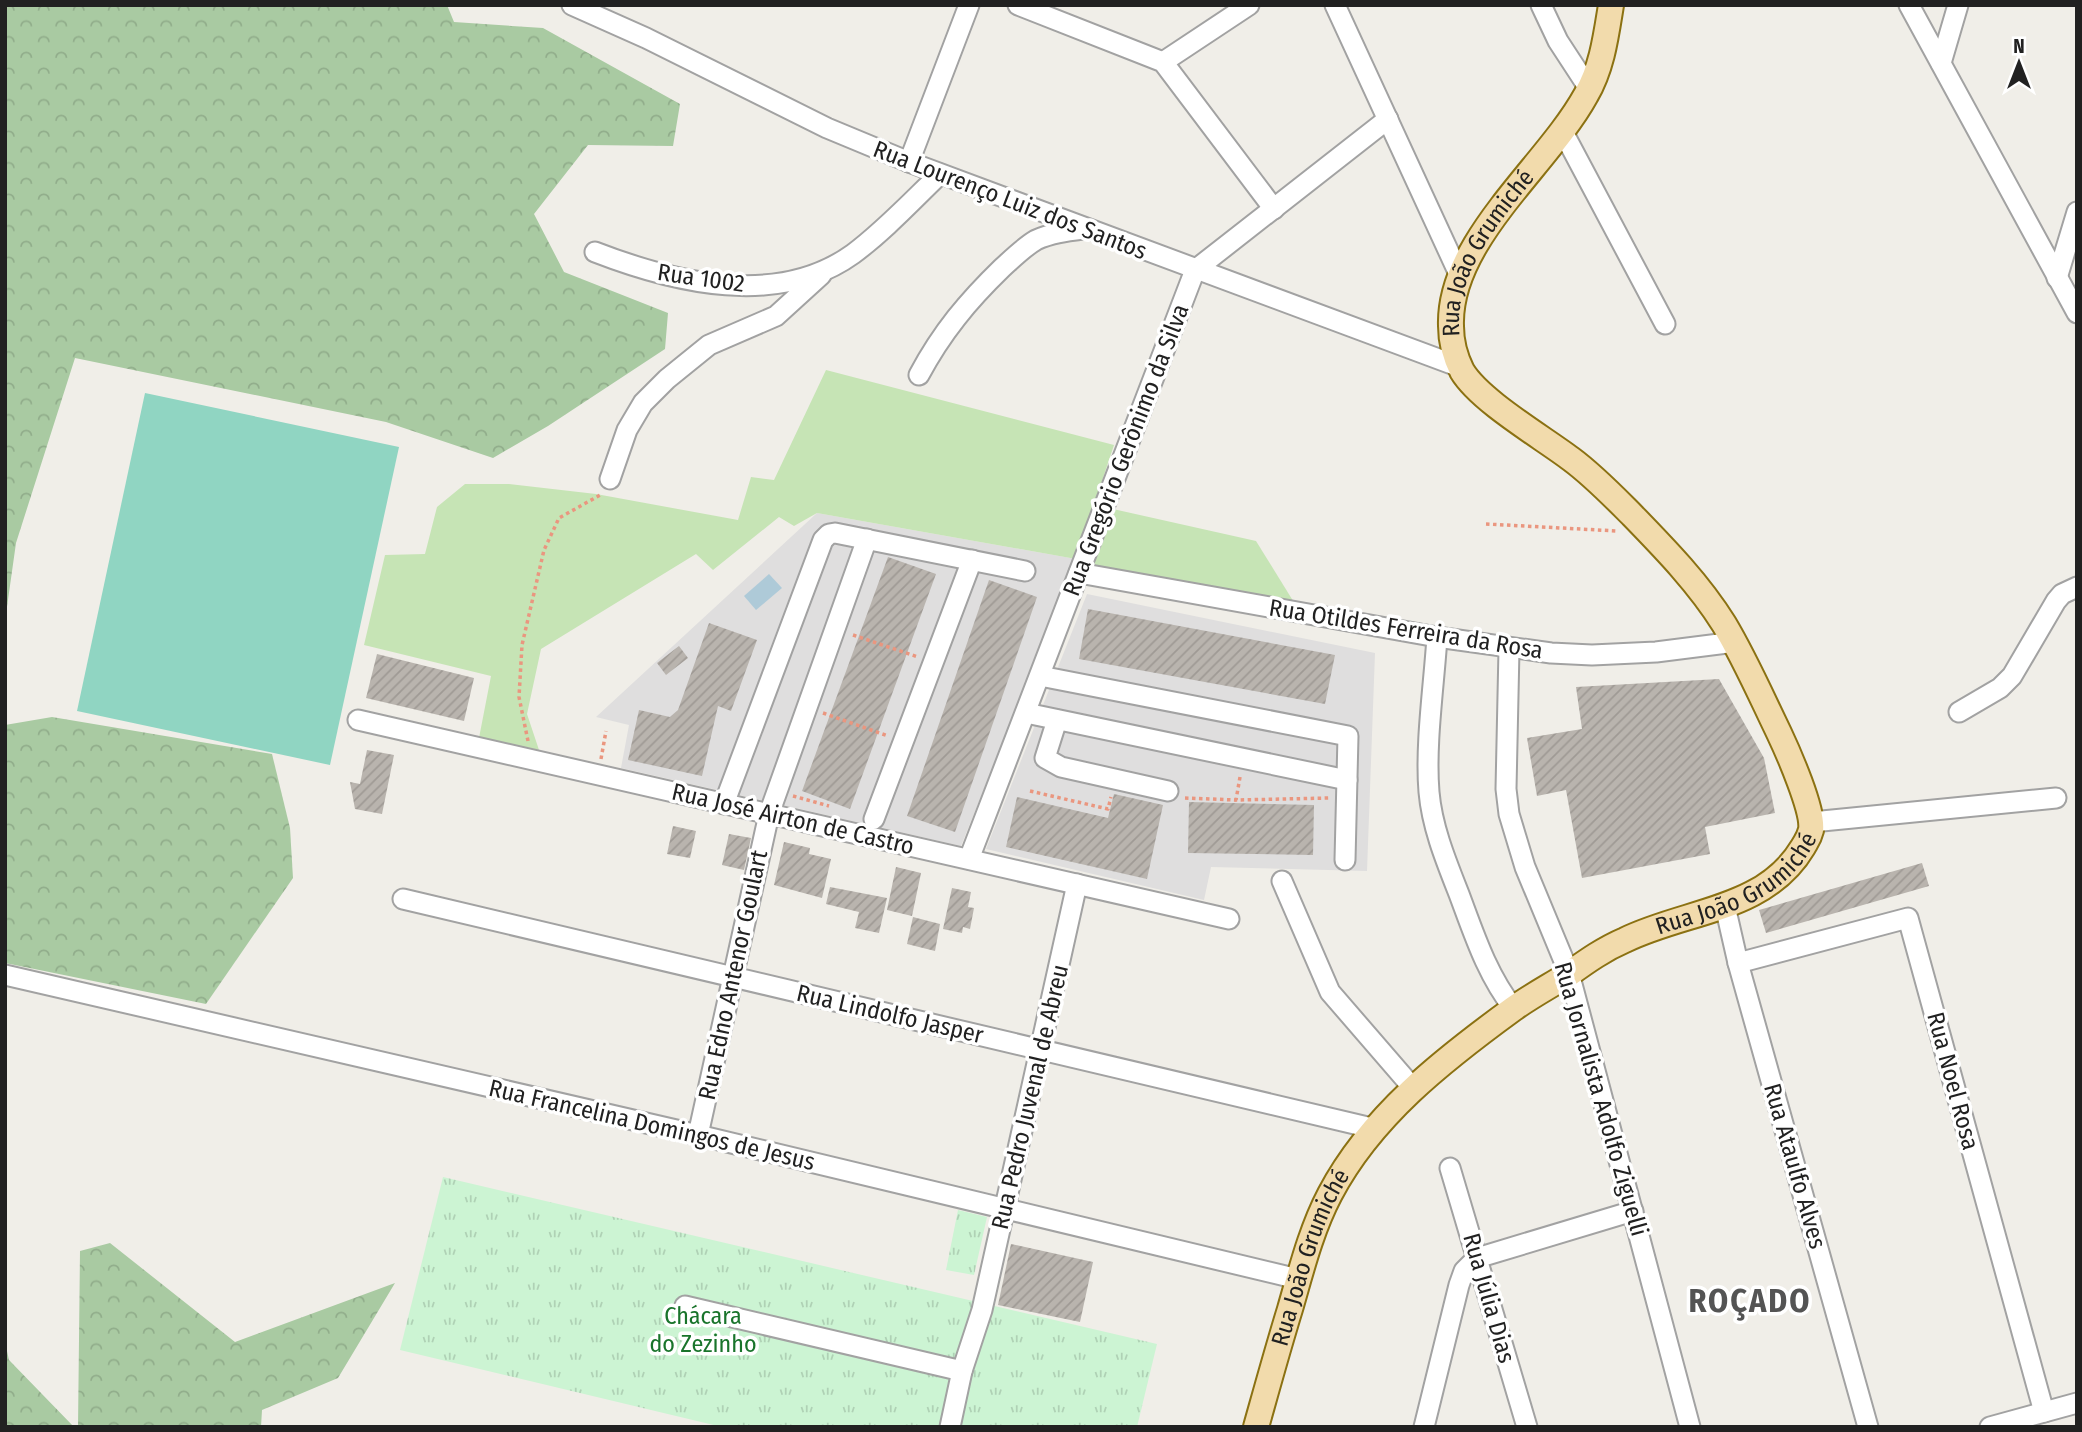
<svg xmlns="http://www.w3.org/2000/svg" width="2082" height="1432" font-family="'Fira Sans Condensed',sans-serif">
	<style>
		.residential { fill: #dfdede }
		.grass { fill: #c6e4b5 }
		.forest { fill: url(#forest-crowns) }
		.park { fill: url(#park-tufts) }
		.pitch { fill: #90d5c2 }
		.water { fill: #aecad8 }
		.building { fill: url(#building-hatch) }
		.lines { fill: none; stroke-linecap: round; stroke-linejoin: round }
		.minor-casing { stroke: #a2a2a2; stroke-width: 23 }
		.major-casing { stroke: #8b7112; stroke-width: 28 }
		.path { stroke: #ea967f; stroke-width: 3.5; stroke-dasharray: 3.5 3.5; stroke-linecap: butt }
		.minor { stroke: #fff; stroke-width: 19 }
		.major { stroke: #f2dbac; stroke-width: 24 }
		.labels { text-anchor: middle; stroke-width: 7; stroke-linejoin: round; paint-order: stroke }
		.street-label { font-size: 24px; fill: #212121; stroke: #fff }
		.park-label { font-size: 24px; fill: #19742b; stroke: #fff }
		.district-label { font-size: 32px; font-weight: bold; letter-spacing: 2px; fill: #545454; stroke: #fff }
	</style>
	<defs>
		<pattern id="forest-crowns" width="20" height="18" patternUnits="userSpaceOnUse" patternTransform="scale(1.75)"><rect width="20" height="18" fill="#a9caa2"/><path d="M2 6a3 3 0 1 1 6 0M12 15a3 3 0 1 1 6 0" fill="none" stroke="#91ad8b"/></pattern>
		<pattern id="park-tufts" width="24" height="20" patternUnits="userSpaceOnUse" patternTransform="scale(1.75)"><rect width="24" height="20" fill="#ccf4d3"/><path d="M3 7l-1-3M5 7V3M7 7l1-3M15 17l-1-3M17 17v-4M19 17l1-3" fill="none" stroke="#afd1b5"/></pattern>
		<pattern id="building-hatch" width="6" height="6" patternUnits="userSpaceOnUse" patternTransform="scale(1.75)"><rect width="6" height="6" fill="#b9b4ae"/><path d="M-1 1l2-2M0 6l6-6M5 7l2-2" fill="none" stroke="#9f9a95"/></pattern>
	</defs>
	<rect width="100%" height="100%" fill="#f0eee8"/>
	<g class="residential">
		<polygon points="817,513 1076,559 961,846 621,768 629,725 596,717"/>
		<polygon points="1087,594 1375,653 1367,871 1211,867 1204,900 986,849"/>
	</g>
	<g class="grass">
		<polygon points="826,370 1114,445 1076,559 817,513 794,526 779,517 713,570 696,554 541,649 527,714 539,750 479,738 491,676 364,645 385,555 425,554 437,507 465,484 509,484 596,494 738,520 751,477 774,480"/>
		<polygon points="1113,509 1256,541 1295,604 1090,567"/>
	</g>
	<g class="forest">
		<polygon points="5,5 447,5 454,22 543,28 680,104 673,146 588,145 534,214 564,272 668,313 665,349 548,426 493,458 386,422 75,358 16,543 5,621"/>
		<polygon points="52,717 272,754 290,828 293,878 206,1004 5,963 5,725"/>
		<polygon points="110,1243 235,1342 395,1283 338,1378 262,1410 261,1427 78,1427 80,1251"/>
		<polygon points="5,1342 9,1360 74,1427 5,1427"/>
	</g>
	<g class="park">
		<polygon points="443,1177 1157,1344 1137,1427 722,1427 400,1350"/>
		<polygon points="958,1210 987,1217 974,1275 946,1270"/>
	</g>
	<polygon class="pitch" points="145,393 399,447 330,765 77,711"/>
	<polygon class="water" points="769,574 782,588 756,610 744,596"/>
	<g class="building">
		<polygon points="888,557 936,574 850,809 802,791"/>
		<polygon points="989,580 1037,597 955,832 907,816"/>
		<polygon points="1088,609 1335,655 1325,704 1079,659"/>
		<polygon points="709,623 757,640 731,711 718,706 702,776 628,760 639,710 670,717 678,710"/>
		<polygon points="679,646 688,658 666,675 657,663"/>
		<polygon points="377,654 474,678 464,721 366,698"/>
		<polygon points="1719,679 1764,758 1775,813 1705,827 1710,854 1582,878 1566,790 1537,796 1527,738 1582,729 1576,687"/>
		<polygon points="367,750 394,755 382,814 355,809 350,782 360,784"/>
		<polygon points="1114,794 1163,805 1147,879 1006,847 1017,797 1108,818"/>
		<polygon points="1189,802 1314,805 1313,855 1188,853"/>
		<polygon points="673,826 696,831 690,858 667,854"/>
		<polygon points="729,834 751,838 744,870 722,865"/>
		<polygon points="784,842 810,848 809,854 831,859 822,898 774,885"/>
		<polygon points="1922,863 1929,886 1766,933 1759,910"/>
		<polygon points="896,867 921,873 912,916 887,910"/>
		<polygon points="830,887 887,898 879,933 855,928 859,912 826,904"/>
		<polygon points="952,888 971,892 968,907 974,908 970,929 963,927 962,933 943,929"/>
		<polygon points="913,917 940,924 935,951 907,944"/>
		<polygon points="1011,1244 1093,1262 1080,1322 998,1305"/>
	</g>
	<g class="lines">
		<defs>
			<g id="minor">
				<polyline points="572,5 646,38 827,128 909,162 1460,367"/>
				<polyline points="1018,5 1163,62 1274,209"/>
				<polyline points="1335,5 1459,274"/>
				<polyline points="1541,5 1558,41 1590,90"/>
				<polyline points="1909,5 2077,313"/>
				<polyline points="1163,62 1249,5"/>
				<polyline points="1941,63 1958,5"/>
				<polyline points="1563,132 1665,324"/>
				<polyline points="909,162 969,5"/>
				<path d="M595,252C675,283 778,308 853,254C884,231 912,201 940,174"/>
				<polyline points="2057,278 2077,212"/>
				<path d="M919,375C942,332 968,301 1002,268C1013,258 1024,247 1036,240C1051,233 1068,231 1084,229"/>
				<polyline points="610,479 627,430 643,403 667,379 709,345 776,316 821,275"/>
				<polyline points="1079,573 1437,637 1551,653 1592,655 1656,652 1735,642"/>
				<path d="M1437,637C1434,685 1425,745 1429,792C1432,827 1446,861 1459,894C1474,934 1487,975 1514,1009"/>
				<polyline points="1509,649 1506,789 1509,814 1525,867 1569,973 1690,1427"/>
				<polyline points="1040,676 1348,736 1345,860"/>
				<polyline points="1959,712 2000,688 2012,676 2056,601 2062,594 2077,587"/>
				<polyline points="1026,713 1347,780"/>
				<polyline points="358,720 1229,919"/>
				<polyline points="1057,720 1045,758 1061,767 1168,791"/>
				<polyline points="724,804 823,540 829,534 835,533 1025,571"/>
				<polyline points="874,819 972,560"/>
				<polyline points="1812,822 2056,798"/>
				<polyline points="969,859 1195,270 1388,119"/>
				<polyline points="1282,881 1330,992 1413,1088"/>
				<polyline points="403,899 1376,1129"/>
				<polyline points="1725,906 1738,963 1868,1427"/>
				<polyline points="1738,963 1908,918 2044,1412"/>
				<polyline points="5,975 698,1135 1298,1279"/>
				<polyline points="698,1135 769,814 867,539"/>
				<polyline points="1450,1168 1527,1427"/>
				<polyline points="685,1306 962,1371"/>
				<polyline points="950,1427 962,1371 982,1310 1077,884"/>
				<polyline points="1424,1427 1459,1285 1464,1271 1477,1258 1633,1211"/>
				<polyline points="1990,1427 2077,1403"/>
			</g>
			<g id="major">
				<path id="s1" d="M1256,1427C1267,1388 1278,1348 1290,1309C1301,1271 1311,1230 1330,1194C1371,1116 1443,1060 1513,1009C1531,996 1550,986 1569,974C1587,961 1604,949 1625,940C1686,910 1765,911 1803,847C1807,840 1809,838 1811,830C1814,811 1788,752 1779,733C1761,696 1745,659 1724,624C1699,584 1666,550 1633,516C1613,496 1594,476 1571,459C1542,437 1480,401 1462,371C1455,357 1451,341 1451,326C1448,241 1547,166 1586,95C1602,68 1606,36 1611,5"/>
			</g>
		</defs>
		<use href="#minor" class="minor-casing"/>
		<use href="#major" class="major-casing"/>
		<g class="path">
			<polyline points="1486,524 1617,531"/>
			<polyline points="853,635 918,657"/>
			<polyline points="823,713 888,736"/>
			<polyline points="528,741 519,697 522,645 544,550 559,518 602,494"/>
			<polyline points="601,759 606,731"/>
			<polyline points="1240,777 1236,800 1330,798"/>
			<polyline points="1030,791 1108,809 1111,797"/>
			<polyline points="793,796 829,806"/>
			<polyline points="1185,798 1236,800"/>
		</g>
		<use href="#minor" class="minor"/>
		<use href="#major" class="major"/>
	</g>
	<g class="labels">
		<g class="street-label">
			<text transform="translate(1010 200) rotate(21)" y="8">Rua Lourenço Luiz dos Santos</text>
			<text dy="8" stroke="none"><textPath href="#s1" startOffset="1584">Rua João Grumiché</textPath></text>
			<text transform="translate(701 278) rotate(8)" y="8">Rua 1002</text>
			<text transform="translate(1126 450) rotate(-69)" y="8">Rua Gregório Gerônimo da Silva</text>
			<text transform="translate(1406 629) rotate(9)" y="8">Rua Otildes Ferreira da Rosa</text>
			<text transform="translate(793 819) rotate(13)" y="8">Rua José Airton de Castro</text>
			<text dy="8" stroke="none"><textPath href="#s1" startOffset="766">Rua João Grumiché</textPath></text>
			<text transform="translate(733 975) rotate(-78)" y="8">Rua Edno Antenor Goulart</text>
			<text transform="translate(890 1014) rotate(13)" y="8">Rua Lindolfo Jasper</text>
			<text transform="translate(1953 1081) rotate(75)" y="8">Rua Noel Rosa</text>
			<text transform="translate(1030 1097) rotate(-77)" y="8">Rua Pedro Juvenal de Abreu</text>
			<text transform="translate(1601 1099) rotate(74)" y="8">Rua Jornalista Adolfo Ziguelli</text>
			<text transform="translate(652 1125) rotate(13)" y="8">Rua Francelina Domingos de Jesus</text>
			<text transform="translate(1795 1166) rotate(74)" y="8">Rua Ataulfo Alves</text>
			<text dy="8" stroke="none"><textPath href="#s1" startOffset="178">Rua João Grumiché</textPath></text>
			<text transform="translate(1489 1298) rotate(74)" y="8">Rua Júlia Dias</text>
		</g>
		<g class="park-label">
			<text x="703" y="1324">Chácara<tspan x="703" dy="28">do Zezinho</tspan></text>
		</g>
		<g class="district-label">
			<text x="1750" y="1312">ROÇADO</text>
		</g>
	</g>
	<rect width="2082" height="1432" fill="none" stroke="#212121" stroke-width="14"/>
	<g transform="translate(2019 63)" stroke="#ffffff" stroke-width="5" paint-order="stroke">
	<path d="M0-5L12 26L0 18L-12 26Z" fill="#212121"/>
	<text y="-10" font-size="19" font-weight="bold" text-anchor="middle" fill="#212121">N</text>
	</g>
</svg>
